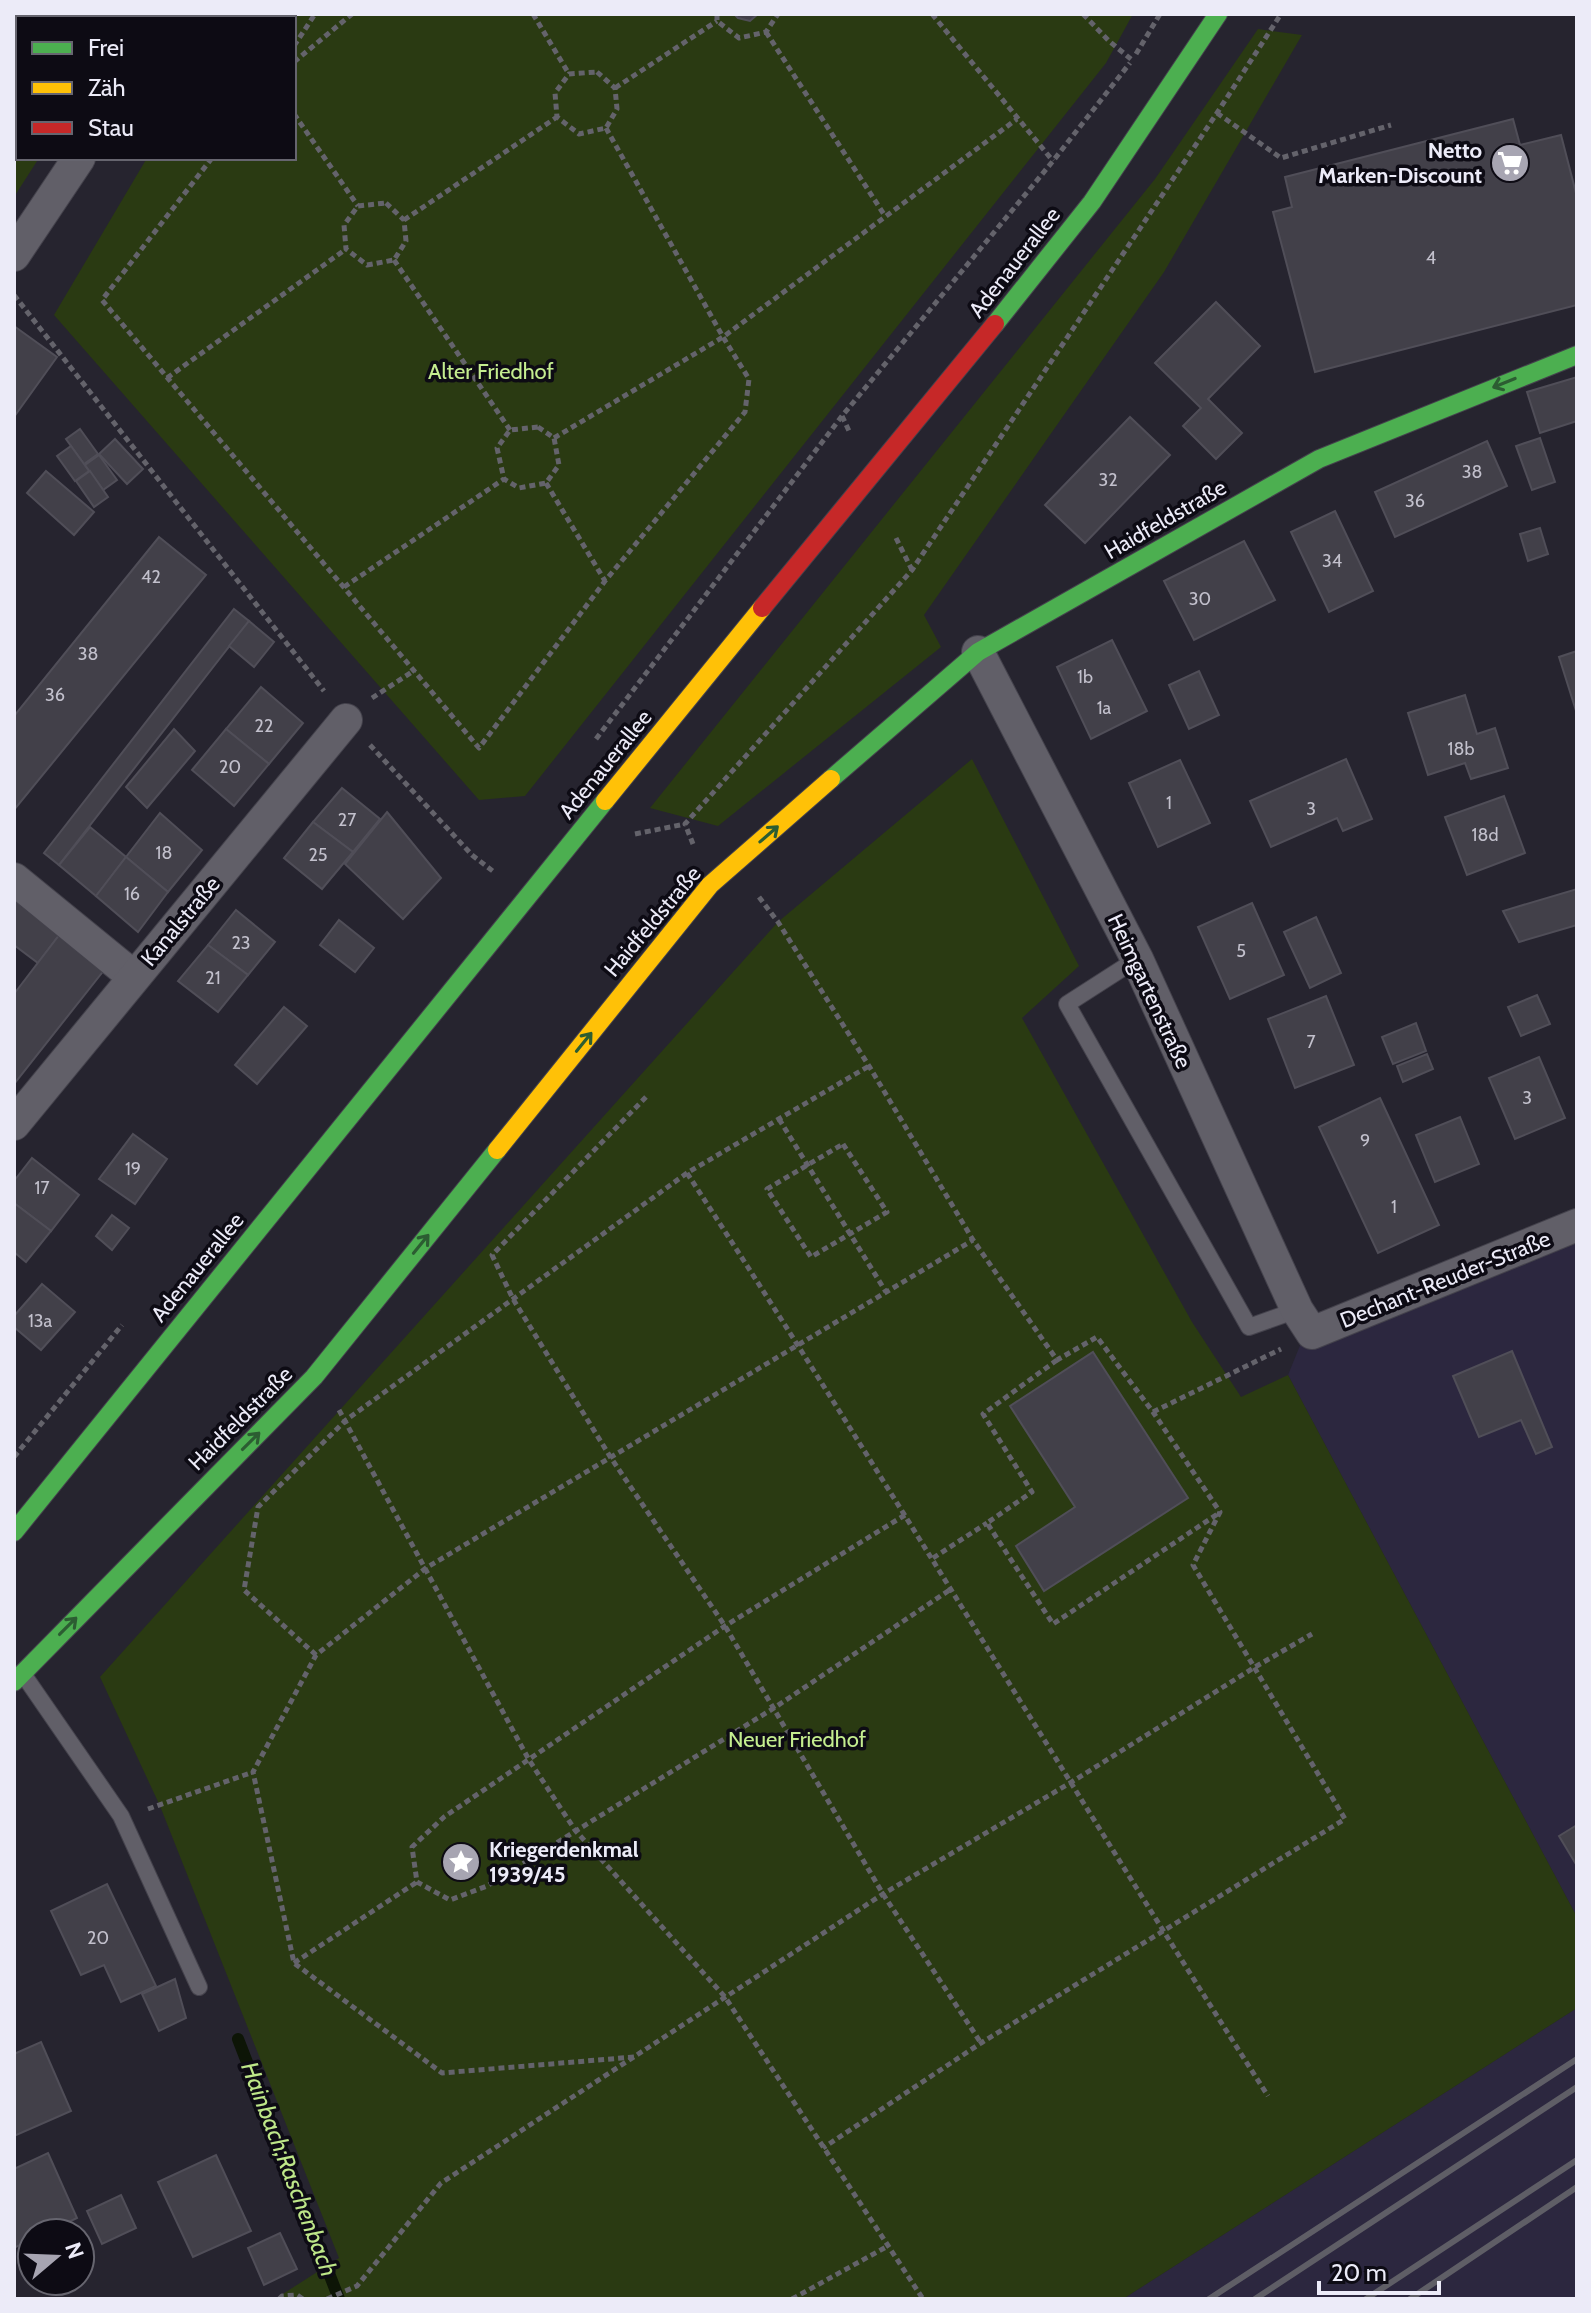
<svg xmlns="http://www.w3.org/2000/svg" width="1591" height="2313" font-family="Cabin,sans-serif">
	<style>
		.built { fill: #2c273f }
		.green { fill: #2a3a12 }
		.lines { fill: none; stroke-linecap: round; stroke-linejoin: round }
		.stream { stroke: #0d1506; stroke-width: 12 }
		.building { fill: #424049; stroke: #504e58; stroke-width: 2 }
		.lane-casing { stroke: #44424c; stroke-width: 18 }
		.street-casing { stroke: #44424c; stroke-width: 34 }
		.fast-casing { stroke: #44424c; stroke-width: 20 }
		.slow-casing { stroke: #44424c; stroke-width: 20 }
		.jam-casing { stroke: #44424c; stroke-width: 20 }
		.path { stroke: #64636b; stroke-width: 5; stroke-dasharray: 6 4; stroke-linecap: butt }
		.lane { stroke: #615f68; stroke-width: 16 }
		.street { stroke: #615f68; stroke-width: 32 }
		.fast { stroke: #4caf50; stroke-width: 18 }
		.slow { stroke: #ffc107; stroke-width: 18 }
		.jam { stroke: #c62828; stroke-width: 18 }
		.rail { stroke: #5f5e66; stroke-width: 6 }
		.oneway { stroke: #2c5d32 }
		.labels { text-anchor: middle; stroke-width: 7; stroke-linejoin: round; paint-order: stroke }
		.number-label { font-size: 18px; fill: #c2c0cc }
		.poi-label { font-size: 22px; font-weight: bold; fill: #ecebf8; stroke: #0d0b14; text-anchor: end }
		.street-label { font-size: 22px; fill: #ecebf8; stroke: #0d0b14 }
		.park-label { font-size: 22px; fill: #c4ed8f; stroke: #0d0b14 }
		.water-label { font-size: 24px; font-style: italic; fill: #bee789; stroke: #0d0b14 }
	</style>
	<rect width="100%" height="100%" fill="#26242f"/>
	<g class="built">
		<polygon points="1577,1208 1577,1917 1288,1375 1310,1321"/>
		<polygon points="1577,2008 1577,2299 1123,2299"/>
	</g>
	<g class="green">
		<polygon points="14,14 134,14 131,18 18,18 18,158 39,158 14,197"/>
		<polygon points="232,14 1133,14 1106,63 525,796 479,800 54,315 147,158 294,158 294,18 229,18"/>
		<polygon points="1258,29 1302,35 1164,272 924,615 941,647 718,826 650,808 1155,179"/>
		<polygon points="972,759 1079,966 1022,1018 1192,1322 1241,1397 1288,1375 1577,1917 1577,2008 1123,2299 275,2299 339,2258 160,1806 100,1677 778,922"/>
	</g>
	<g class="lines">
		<polyline class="stream" points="238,2039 339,2299"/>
	</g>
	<g class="building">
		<polygon points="734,14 758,14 750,21 738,18"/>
		<polygon points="1513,119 1520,145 1561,135 1577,197 1577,305 1315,372 1273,212 1292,207 1285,177"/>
		<polygon points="1216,302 1260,346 1208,399 1242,433 1216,459 1183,426 1201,408 1155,363"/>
		<polygon points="14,326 57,357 14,417"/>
		<polygon points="1577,377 1577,421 1540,433 1527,392"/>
		<polygon points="1130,417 1170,455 1085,543 1045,505"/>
		<polygon points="80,429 98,454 84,464 66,439"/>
		<polygon points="1540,438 1555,482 1532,490 1516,446"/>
		<polygon points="115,439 143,469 127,484 99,454"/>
		<polygon points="1487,441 1507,486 1395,537 1375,492"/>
		<polygon points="71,446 89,471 75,481 57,456"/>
		<polygon points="99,455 117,480 103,490 85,465"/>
		<polygon points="46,471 94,512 74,535 27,493"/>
		<polygon points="90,471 108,497 94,507 76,481"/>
		<polygon points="1335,511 1373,591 1329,612 1291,532"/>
		<polygon points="1540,528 1548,554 1528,561 1520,534"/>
		<polygon points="159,537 206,575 14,810 14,716"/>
		<polygon points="1244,541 1275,600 1194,640 1164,581"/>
		<polygon points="234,609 249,621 59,865 44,853"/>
		<polygon points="249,621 274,642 254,667 229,646"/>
		<polygon points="1112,640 1147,711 1091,739 1057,667"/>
		<polygon points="1577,651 1577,714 1559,657"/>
		<polygon points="1199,671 1219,715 1189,729 1169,685"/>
		<polygon points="261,687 303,723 269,764 226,729"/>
		<polygon points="1465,695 1477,734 1495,728 1508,768 1471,779 1465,763 1428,775 1408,713"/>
		<polygon points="174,729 195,751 147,808 126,787"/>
		<polygon points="226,729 269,764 234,806 192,770"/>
		<polygon points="1346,759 1372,819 1343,831 1337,818 1271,847 1250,801"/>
		<polygon points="1180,760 1210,823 1158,847 1129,783"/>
		<polygon points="342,788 380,819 353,852 313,822"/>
		<polygon points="1504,796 1525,853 1467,875 1445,817"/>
		<polygon points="387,812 441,878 403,919 345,864"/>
		<polygon points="160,813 202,850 168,892 126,857"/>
		<polygon points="313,822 353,852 322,889 284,858"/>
		<polygon points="90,827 126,857 96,896 59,865"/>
		<polygon points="126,857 168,892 138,932 96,896"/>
		<polygon points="1577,889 1577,925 1519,942 1503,911"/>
		<polygon points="14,900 60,934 38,963 14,945"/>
		<polygon points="1252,903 1284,975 1230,999 1198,927"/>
		<polygon points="236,910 275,942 248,975 208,945"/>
		<polygon points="1316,917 1341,973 1310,988 1284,932"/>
		<polygon points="339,920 374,948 355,972 320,945"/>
		<polygon points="60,934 105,969 14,1084 14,994"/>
		<polygon points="208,945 248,975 218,1012 178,981"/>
		<polygon points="1537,995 1550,1024 1521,1036 1508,1007"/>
		<polygon points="1326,996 1354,1065 1295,1088 1268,1019"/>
		<polygon points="284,1007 307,1026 257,1084 235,1065"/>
		<polygon points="1416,1023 1426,1051 1393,1064 1382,1037"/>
		<polygon points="1427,1054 1433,1069 1403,1082 1397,1066"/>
		<polygon points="1539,1057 1565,1118 1515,1139 1489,1078"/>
		<polygon points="1380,1098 1439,1225 1378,1253 1319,1127"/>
		<polygon points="1460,1117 1479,1164 1435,1182 1416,1135"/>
		<polygon points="133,1134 167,1159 135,1204 99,1179"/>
		<polygon points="32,1158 79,1195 51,1231 14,1203 14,1181"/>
		<polygon points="14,1203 51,1231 26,1262 14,1252"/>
		<polygon points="112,1215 129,1228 112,1250 96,1236"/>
		<polygon points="42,1284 75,1312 41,1350 14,1327 14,1316"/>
		<polygon points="1512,1351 1552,1447 1536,1454 1521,1420 1479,1437 1453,1376"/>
		<polygon points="1093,1352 1188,1498 1044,1591 1016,1546 1075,1507 1010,1406"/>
		<polygon points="1577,1825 1577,1866 1559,1836"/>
		<polygon points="107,1884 156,1986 121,2002 104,1965 81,1975 51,1911"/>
		<polygon points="175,1979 186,2018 159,2031 142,1994"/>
		<polygon points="41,2042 71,2111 14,2136 14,2054"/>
		<polygon points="48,2153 77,2218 46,2233 32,2233 32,2239 14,2248 14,2169"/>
		<polygon points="216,2155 251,2231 193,2257 158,2182"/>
		<polygon points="121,2195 136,2228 102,2244 87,2211"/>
		<polygon points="280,2233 297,2269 264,2285 248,2248"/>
	</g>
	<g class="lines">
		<defs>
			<g id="lane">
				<polyline points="1137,959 1067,1004 1249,1327 1297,1310"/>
				<polyline points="23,1674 121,1816 199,1987"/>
			</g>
			<g id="street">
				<polyline points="173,18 175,14"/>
				<polyline points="14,255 79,158"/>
				<polyline points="978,652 1137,959 1297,1310 1312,1333 1577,1225"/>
				<polyline points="14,879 134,977"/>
				<polyline points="14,1124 346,720"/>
			</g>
			<g id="fast">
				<polyline points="995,324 1092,202 1218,14"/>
				<polyline points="831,779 978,652 1319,459 1577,355"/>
				<polyline points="14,1532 605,801"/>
				<polyline points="14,1682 314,1377 497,1150"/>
			</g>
			<g id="slow">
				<polyline points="605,801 762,608"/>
				<polyline points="497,1150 710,885 831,779"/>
			</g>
			<polyline id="jam" points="762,608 995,324"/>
		</defs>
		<use href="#lane" class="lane-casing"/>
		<use href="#street" class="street-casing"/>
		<use href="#fast" class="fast-casing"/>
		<use href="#slow" class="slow-casing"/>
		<use href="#jam" class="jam-casing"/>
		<g class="path">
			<polyline points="224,14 227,18"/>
			<polyline points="533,14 569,74"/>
			<polyline points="717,14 717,21 739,38 766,32 778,14"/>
			<polyline points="932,14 1053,161"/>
			<polyline points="1083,14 1109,41 1132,60"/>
			<polyline points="43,18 45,14"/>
			<polyline points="766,32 885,216"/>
			<polyline points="294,46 315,14"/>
			<polyline points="1136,54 1160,14"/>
			<polyline points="294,62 352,14"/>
			<polygon points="597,72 615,88 617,109 606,128 579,134 557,117 555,93 569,74"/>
			<polyline points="14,73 18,65"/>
			<polyline points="615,88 717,21"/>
			<polyline points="1217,113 1281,158 1391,125"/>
			<polyline points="294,114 358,206"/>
			<polyline points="212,158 102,300 479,748 605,581 745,412 749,379 723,337 606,128"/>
			<polygon points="386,203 404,220 406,241 394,260 367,265 346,249 344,225 358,206"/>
			<polyline points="404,220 557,117"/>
			<polyline points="394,260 510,430"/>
			<polyline points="14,295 324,691"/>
			<polyline points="167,378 346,249"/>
			<polyline points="842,416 850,433"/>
			<polygon points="538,427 554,438 559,465 546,483 519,488 504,479 497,448 510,430"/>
			<polyline points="554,438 723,337 1017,119"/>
			<polyline points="546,483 605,581"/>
			<polyline points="896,538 912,570"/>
			<polyline points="344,587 504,479"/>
			<polyline points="372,698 415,670"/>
			<polyline points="596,739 842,416 1053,161 1130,63"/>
			<polyline points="370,745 472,855 494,872"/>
			<polyline points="635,834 685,824"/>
			<polyline points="693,844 685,824 912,570 1217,113 1281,14"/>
			<polyline points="759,897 778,922 869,1066 973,1240 1057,1360 1097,1337 1153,1412 1220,1512 1193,1565 1345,1819 981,2043 823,2148"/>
			<polyline points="646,1097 492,1255 513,1299 611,1458 725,1626 883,1894 981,2043"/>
			<polyline points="779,1119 886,1292"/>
			<polygon points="843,1144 887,1212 811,1257 767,1189"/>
			<path d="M687,1173C886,1478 1072,1790 1268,2096"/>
			<polyline points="1057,1360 983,1414 1032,1492 987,1523 1053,1624 1219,1513"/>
			<polyline points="339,1410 529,1760 575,1830 725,1997 923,2299"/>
			<polyline points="1153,1412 1281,1349"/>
			<polyline points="14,1457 122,1325"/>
			<polyline points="905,1515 725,1626 444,1817 412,1847 417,1882 450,1900 487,1886 774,1708 951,1589"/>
			<polyline points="933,1558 987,1523"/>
			<polyline points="316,1655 244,1590 258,1507 346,1420 687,1173 869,1066"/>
			<polyline points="148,1809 253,1772"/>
			<polyline points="294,1963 417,1882"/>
			<polyline points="634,2057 442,2073 294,1963 253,1772 316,1655 426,1568 973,1240"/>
			<polyline points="279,2299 282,2296 297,2295 303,2299"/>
			<polyline points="327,2299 357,2286 441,2183 883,1894 1070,1783 1255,1667 1312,1634"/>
			<polyline points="792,2299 888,2246"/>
		</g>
		<use href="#lane" class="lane"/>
		<use href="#street" class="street"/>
		<use href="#fast" class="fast"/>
		<use href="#slow" class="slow"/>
		<use href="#jam" class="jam"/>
		<g class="rail">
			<polyline points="1209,2299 1577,2059"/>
			<polyline points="1255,2299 1577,2087"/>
			<polyline points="1366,2299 1577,2160"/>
			<polyline points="1410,2299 1577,2187"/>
		</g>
	</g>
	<defs><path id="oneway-shaft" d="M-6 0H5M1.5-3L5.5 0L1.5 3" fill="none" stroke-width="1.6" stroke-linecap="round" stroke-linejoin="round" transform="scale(2)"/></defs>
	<g class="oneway">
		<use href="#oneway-shaft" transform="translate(1504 383) rotate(158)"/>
		<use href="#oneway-shaft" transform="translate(769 834) rotate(-41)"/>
		<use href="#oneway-shaft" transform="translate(584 1042) rotate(-51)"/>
		<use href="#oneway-shaft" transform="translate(421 1244) rotate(-51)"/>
		<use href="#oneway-shaft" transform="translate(251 1441) rotate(-45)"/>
		<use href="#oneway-shaft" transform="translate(68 1626) rotate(-45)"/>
	</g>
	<defs>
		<symbol id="supermarket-disc" viewBox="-11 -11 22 22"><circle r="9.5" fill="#a7a5b2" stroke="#0d0b14"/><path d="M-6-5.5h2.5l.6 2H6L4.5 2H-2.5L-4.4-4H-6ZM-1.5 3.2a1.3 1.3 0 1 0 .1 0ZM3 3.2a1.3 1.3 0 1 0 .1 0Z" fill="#fff"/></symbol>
		<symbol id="sight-disc" viewBox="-11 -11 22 22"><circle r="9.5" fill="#a7a5b2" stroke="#0d0b14"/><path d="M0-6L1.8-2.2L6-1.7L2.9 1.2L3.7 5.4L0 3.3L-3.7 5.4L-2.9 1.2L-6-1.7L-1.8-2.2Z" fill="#fff"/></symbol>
	</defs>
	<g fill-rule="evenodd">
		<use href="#supermarket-disc" x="1488" y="141" width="44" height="44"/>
		<use href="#sight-disc" x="439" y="1840" width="44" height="44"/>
	</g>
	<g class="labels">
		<g class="number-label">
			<text x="1431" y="264">4</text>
			<text x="1472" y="478">38</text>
			<text x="1108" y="486">32</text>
			<text x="1415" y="507">36</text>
			<text x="1332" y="567">34</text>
			<text x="151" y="583">42</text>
			<text x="1200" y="605">30</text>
			<text x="88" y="660">38</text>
			<text x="1085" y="683">1b</text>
			<text x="55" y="701">36</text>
			<text x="1104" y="714">1a</text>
			<text x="264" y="732">22</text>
			<text x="1461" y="755">18b</text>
			<text x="230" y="773">20</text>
			<text x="1169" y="809">1</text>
			<text x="1311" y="815">3</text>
			<text x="347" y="826">27</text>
			<text x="1485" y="841">18d</text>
			<text x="164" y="859">18</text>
			<text x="318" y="861">25</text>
			<text x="132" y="900">16</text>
			<text x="241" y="949">23</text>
			<text x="1241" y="957">5</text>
			<text x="213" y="984">21</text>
			<text x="1311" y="1048">7</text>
			<text x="1527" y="1104">3</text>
			<text x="1365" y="1147">9</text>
			<text x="133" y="1175">19</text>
			<text x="42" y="1194">17</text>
			<text x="1394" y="1213">1</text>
			<text x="40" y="1327">13a</text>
			<text x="98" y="1944">20</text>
		</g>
		<g class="poi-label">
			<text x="1482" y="158">Netto<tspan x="1482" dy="25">Marken-Discount</tspan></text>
			<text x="489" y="1857" text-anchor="start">Kriegerdenkmal<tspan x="489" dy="25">1939/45</tspan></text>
		</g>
		<g class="street-label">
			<text transform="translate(1014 262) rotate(-52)" y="8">Adenauerallee</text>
			<text transform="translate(1165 519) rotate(-30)" y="8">Haidfeldstraße</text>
			<text transform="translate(605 764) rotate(-51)" y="8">Adenauerallee</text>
			<text transform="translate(180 921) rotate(-50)" y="8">Kanalstraße</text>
			<text transform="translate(652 921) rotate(-50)" y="8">Haidfeldstraße</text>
			<text transform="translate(1150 991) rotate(65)" y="8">Heimgartenstraße</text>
			<text transform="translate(197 1267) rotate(-51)" y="8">Adenauerallee</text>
			<text transform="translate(1445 1279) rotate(-22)" y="8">Dechant-Reuder-Straße</text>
			<text transform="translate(240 1418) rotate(-45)" y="8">Haidfeldstraße</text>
		</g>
		<g class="park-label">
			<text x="491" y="379">Alter Friedhof</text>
			<text x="797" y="1747">Neuer Friedhof</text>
		</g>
		<g class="water-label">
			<text transform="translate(289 2169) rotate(69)" y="8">Hainbach;Raschenbach</text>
		</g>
	</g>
	<rect width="1591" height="2313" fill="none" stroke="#ecebf8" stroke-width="32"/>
	<rect x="16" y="16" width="280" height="144" fill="#0d0b14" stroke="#66656f" stroke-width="2"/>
	<rect x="32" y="42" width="40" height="12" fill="#4caf50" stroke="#66656f" stroke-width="2"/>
	<text x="88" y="56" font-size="24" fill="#ecebf8">Frei</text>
	<rect x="32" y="82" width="40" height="12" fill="#ffc107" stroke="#66656f" stroke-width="2"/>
	<text x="88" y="96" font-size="24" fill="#ecebf8">Zäh</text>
	<rect x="32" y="122" width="40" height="12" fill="#c62828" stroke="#66656f" stroke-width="2"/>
	<text x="88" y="136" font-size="24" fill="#ecebf8">Stau</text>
	<g transform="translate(56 2257) rotate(71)"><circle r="38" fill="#0d0b14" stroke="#66656f" stroke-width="2"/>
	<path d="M0-6L14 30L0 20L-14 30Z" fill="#a7a5b2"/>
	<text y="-12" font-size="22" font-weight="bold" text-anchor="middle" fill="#ecebf8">N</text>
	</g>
	<path d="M1319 2281v12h120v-12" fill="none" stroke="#ecebf8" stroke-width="4"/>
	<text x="1331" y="2281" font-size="24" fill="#ecebf8" stroke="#0d0b14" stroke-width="6" paint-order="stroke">20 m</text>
</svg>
